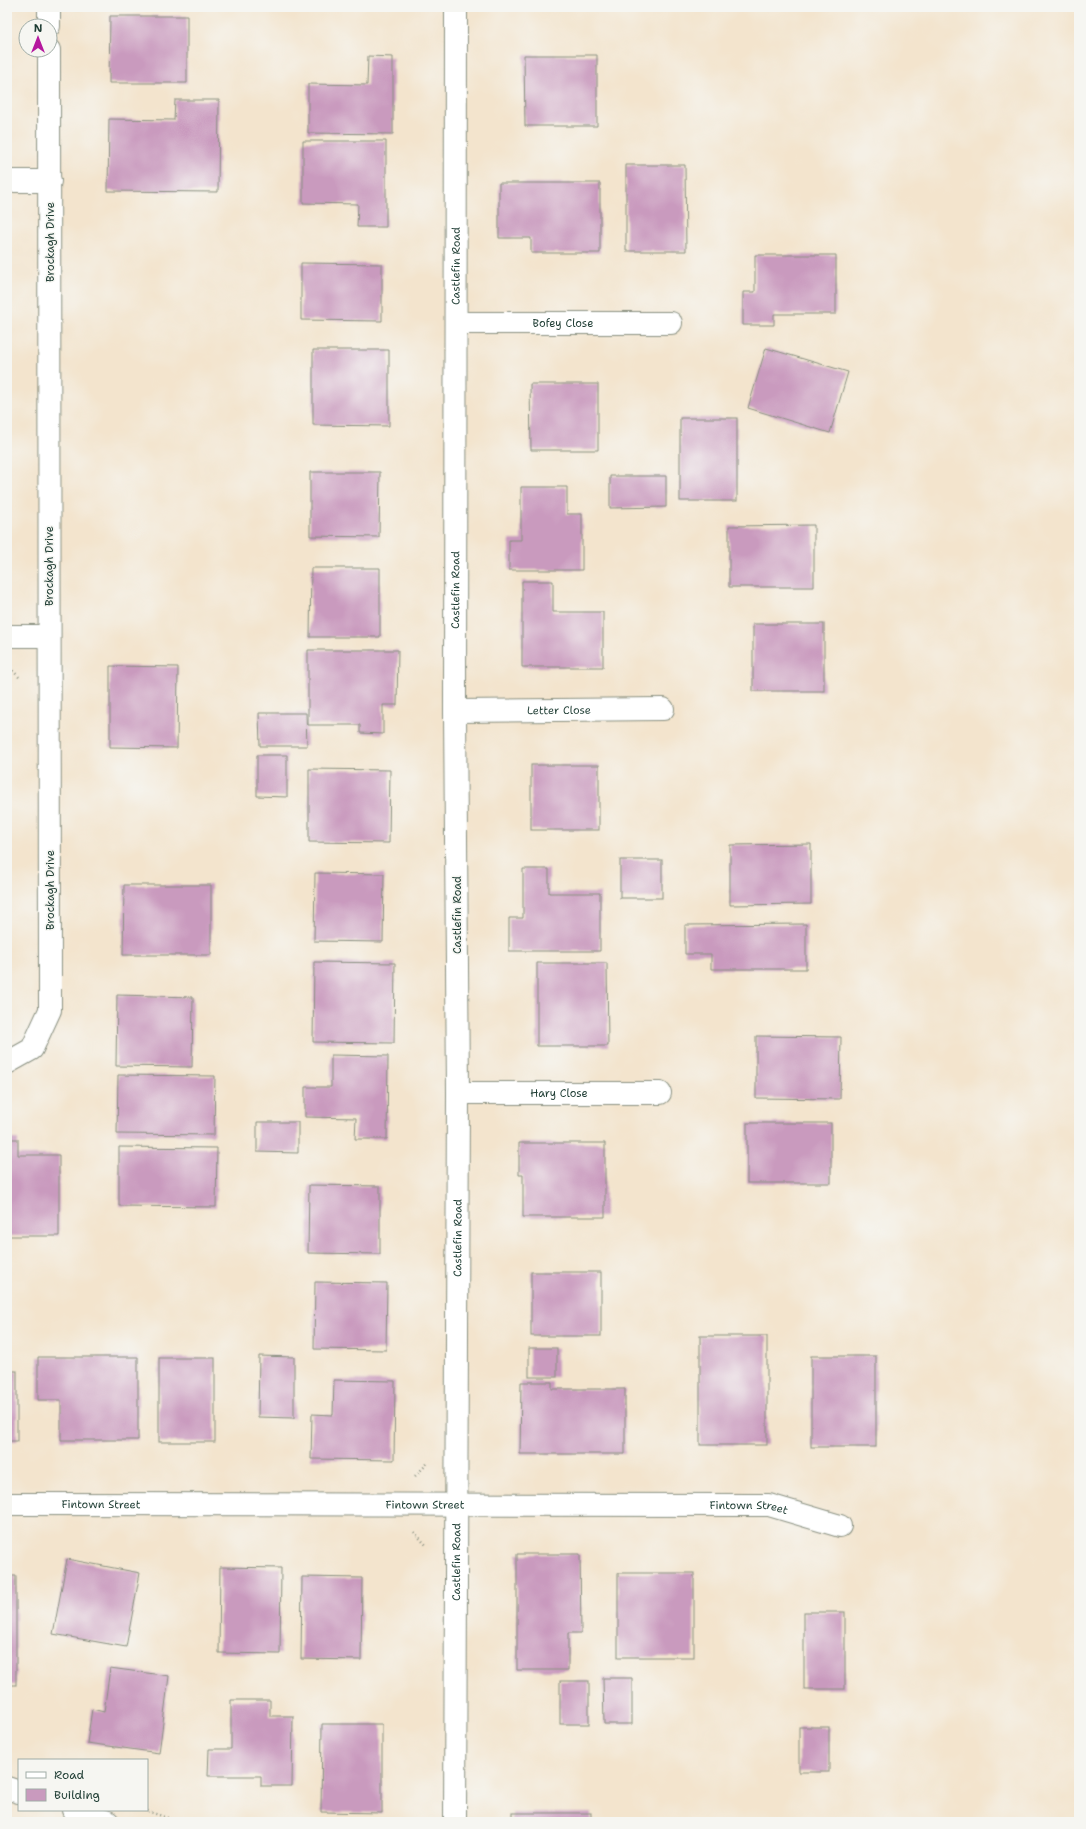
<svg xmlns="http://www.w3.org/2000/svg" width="1086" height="1829" font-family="'Shantell Sans',sans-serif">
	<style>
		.building { fill: #c99abe }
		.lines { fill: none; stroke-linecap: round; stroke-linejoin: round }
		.street-casing { stroke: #899080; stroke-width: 24 }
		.path { stroke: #899080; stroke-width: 2.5; stroke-dasharray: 1 3; stroke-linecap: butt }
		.street { stroke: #fff; stroke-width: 22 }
		.labels { text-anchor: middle; stroke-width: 3; stroke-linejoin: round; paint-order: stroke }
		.street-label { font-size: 11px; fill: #1f3d34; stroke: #f6f6f2 }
	</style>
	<rect width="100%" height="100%" fill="#f6f6f2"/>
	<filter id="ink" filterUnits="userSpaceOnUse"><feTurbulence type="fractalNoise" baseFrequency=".025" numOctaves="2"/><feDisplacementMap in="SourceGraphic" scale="8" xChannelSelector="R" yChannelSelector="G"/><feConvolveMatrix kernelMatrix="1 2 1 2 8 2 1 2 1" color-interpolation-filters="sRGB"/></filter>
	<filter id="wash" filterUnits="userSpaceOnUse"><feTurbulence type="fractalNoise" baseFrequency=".012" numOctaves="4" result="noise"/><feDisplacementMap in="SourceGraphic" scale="16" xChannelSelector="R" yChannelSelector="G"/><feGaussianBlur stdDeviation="0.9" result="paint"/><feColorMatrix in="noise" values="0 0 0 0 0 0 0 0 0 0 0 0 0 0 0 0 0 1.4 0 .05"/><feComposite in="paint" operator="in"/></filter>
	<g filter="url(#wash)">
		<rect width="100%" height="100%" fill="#f3e4cd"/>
		<g id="blocks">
			<g class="building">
				<polygon points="110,16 187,16 187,83 109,83"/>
				<polygon points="524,55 597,55 597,126 525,126"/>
				<polygon points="368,56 393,57 393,134 308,133 308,84 367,85"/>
				<polygon points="175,100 219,100 218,192 108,191 109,119 174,120"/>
				<polygon points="303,141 386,141 386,227 357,227 358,204 303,203"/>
				<polygon points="626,165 685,165 686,251 626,251"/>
				<polygon points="499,183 600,183 600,253 531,253 531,238 499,238"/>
				<polygon points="755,255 836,255 836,314 774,314 774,325 743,325 743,292 755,292"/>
				<polygon points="301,263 382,264 382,321 301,320"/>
				<polygon points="766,348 848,372 830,433 748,408"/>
				<polygon points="313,350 389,350 389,426 313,425"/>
				<polygon points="530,384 598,384 598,450 531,450"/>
				<rect x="680" y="418" width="57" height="83"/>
				<polygon points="310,472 380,472 379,537 310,536"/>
				<polygon points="610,476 666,476 666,507 610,508"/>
				<polygon points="521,487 567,487 567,514 582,514 582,570 509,570 509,540 521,540"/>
				<polygon points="814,525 814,587 729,587 729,526"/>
				<polygon points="311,568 380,568 380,637 310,637"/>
				<polygon points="522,581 553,581 553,612 603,612 603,667 522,667"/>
				<rect x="753" y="624" width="71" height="67"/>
				<polygon points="308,650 398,650 397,705 383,705 383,734 360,733 360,725 308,725"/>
				<polygon points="110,666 178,667 177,748 110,747"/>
				<polygon points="259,713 306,713 307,746 260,746"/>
				<polygon points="257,755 287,755 287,797 257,796"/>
				<rect x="531" y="765" width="68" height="65"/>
				<polygon points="309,769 390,770 389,843 309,842"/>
				<polygon points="811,844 811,904 730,905 730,845"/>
				<rect x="620" y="860" width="42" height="38"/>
				<polygon points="523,869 549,869 549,893 600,893 600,951 509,951 509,918 523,918"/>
				<polygon points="315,873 384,874 383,942 314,941"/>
				<polygon points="124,885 211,885 211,955 123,955"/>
				<polygon points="806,924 806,969 711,969 711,954 685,954 685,925"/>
				<polygon points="314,962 395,963 394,1043 313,1042"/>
				<polygon points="537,963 607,963 608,1046 537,1046"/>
				<polygon points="117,995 193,997 192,1067 116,1066"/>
				<polygon points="756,1036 841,1037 840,1099 756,1098"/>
				<polygon points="331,1055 388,1056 387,1139 355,1139 356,1118 305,1117 305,1087 331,1087"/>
				<polygon points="118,1075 215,1076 214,1135 117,1134"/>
				<polygon points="257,1122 298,1122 298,1153 257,1152"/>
				<rect x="747" y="1123" width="84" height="60"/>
				<polygon points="7,1139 18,1139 18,1155 59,1155 59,1236 7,1236"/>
				<polygon points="519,1143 605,1143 605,1217 523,1217 523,1175 519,1175"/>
				<polygon points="119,1147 217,1148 216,1207 119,1206"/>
				<polygon points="309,1185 380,1186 380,1254 308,1253"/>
				<rect x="531" y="1272" width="70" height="64"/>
				<polygon points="315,1282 387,1283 386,1350 314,1349"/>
				<rect x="700" y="1336" width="67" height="109"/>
				<rect x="529" y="1348" width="28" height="29"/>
				<polygon points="259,1356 294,1357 294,1418 258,1417"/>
				<rect x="811" y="1356" width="65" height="91"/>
				<polygon points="38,1357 138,1357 138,1440 61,1440 61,1400 38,1400"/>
				<rect x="159" y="1358" width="56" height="84"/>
				<rect x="7" y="1371" width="10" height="70"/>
				<polygon points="334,1380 395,1381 394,1460 311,1459 312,1414 333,1415"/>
				<polygon points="521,1382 552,1382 552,1389 625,1389 625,1454 520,1454"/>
				<polygon points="517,1554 580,1554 581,1633 568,1633 568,1670 517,1670"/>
				<polygon points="67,1559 140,1573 126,1647 53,1634"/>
				<polygon points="220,1567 281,1568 280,1654 219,1653"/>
				<rect x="618" y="1573" width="76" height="84"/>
				<rect x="7" y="1576" width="9" height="109"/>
				<polygon points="302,1577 362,1578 361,1660 301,1659"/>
				<rect x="804" y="1612" width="41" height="77"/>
				<polygon points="110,1668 169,1676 159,1753 87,1743 92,1709 104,1712"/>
				<polygon points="603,1678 632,1678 632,1724 604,1724"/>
				<rect x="560" y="1681" width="29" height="43"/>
				<polygon points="231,1700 270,1700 270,1716 293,1716 292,1786 261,1786 261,1776 208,1776 209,1749 231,1749"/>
				<polygon points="322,1724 382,1724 382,1813 321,1812"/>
				<rect x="799" y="1727" width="30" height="45"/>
				<rect x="512" y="1813" width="79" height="9"/>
			</g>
		</g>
	</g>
	<g filter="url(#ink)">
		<use href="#blocks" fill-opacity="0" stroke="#899080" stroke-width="1"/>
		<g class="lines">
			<defs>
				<g id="street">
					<polyline points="49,7 49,26"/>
					<polyline points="7,181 50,181"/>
					<path id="s1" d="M456,323H671"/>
					<polyline points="7,636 49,636"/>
					<path id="s2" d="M455,711L663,709"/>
					<polyline points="7,1063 32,1049 50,1010 49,50"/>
					<path id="s3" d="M458,1093H660"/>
					<path id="s4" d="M7,1504L769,1505L840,1526"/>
					<polyline points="7,1788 19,1792"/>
					<polyline points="73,1810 108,1822"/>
					<path id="s5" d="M455,1822L458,1093L455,711L456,7"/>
				</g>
			</defs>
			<use href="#street" class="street-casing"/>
			<g class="path">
				<polyline points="7,665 21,679"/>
				<polyline points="415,1476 428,1463"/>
				<polyline points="414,1532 427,1546"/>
				<polyline points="144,1810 180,1822"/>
			</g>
			<use href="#street" class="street"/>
		</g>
	</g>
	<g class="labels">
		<g class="street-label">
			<text transform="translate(50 242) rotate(-90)" y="4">Brockagh Drive</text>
			<text dy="4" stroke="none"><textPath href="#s5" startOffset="1556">Castlefin Road</textPath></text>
			<text dy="4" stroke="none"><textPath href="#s1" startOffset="107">Bofey Close</textPath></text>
			<text transform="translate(49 566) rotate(-90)" y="4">Brockagh Drive</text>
			<text dy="4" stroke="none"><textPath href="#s5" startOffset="1232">Castlefin Road</textPath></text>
			<text dy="4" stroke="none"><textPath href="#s2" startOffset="104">Letter Close</textPath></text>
			<text transform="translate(50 890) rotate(-90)" y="4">Brockagh Drive</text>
			<text transform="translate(457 915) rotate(-90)" y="4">Castlefin Road</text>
			<text dy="4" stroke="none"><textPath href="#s3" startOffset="101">Hary Close</textPath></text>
			<text dy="4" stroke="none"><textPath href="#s5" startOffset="584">Castlefin Road</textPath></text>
			<text dy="4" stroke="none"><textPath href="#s4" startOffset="94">Fintown Street</textPath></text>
			<text dy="4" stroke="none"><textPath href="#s4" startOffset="418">Fintown Street</textPath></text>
			<text dy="4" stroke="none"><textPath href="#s4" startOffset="742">Fintown Street</textPath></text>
			<text dy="4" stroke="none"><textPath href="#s5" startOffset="260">Castlefin Road</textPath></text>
		</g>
	</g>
	<rect width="1086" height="1829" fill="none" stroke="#f6f6f2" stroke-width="24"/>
	<rect x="18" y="1759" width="130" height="52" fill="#f6f6f2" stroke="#a0aca6"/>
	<rect x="26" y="1772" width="20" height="6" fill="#ffffff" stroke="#a0aca6"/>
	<text x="54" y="1779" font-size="12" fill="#1f3d34">Road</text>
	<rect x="26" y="1789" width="20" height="12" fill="#c99abe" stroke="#a0aca6"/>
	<text x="54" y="1799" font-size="12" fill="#1f3d34">Building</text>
	<g transform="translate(38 38)"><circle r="19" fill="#f6f6f2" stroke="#a0aca6"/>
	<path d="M0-3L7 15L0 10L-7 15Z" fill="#b5179e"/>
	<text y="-6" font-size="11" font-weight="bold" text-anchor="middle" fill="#1f3d34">N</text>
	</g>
</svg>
